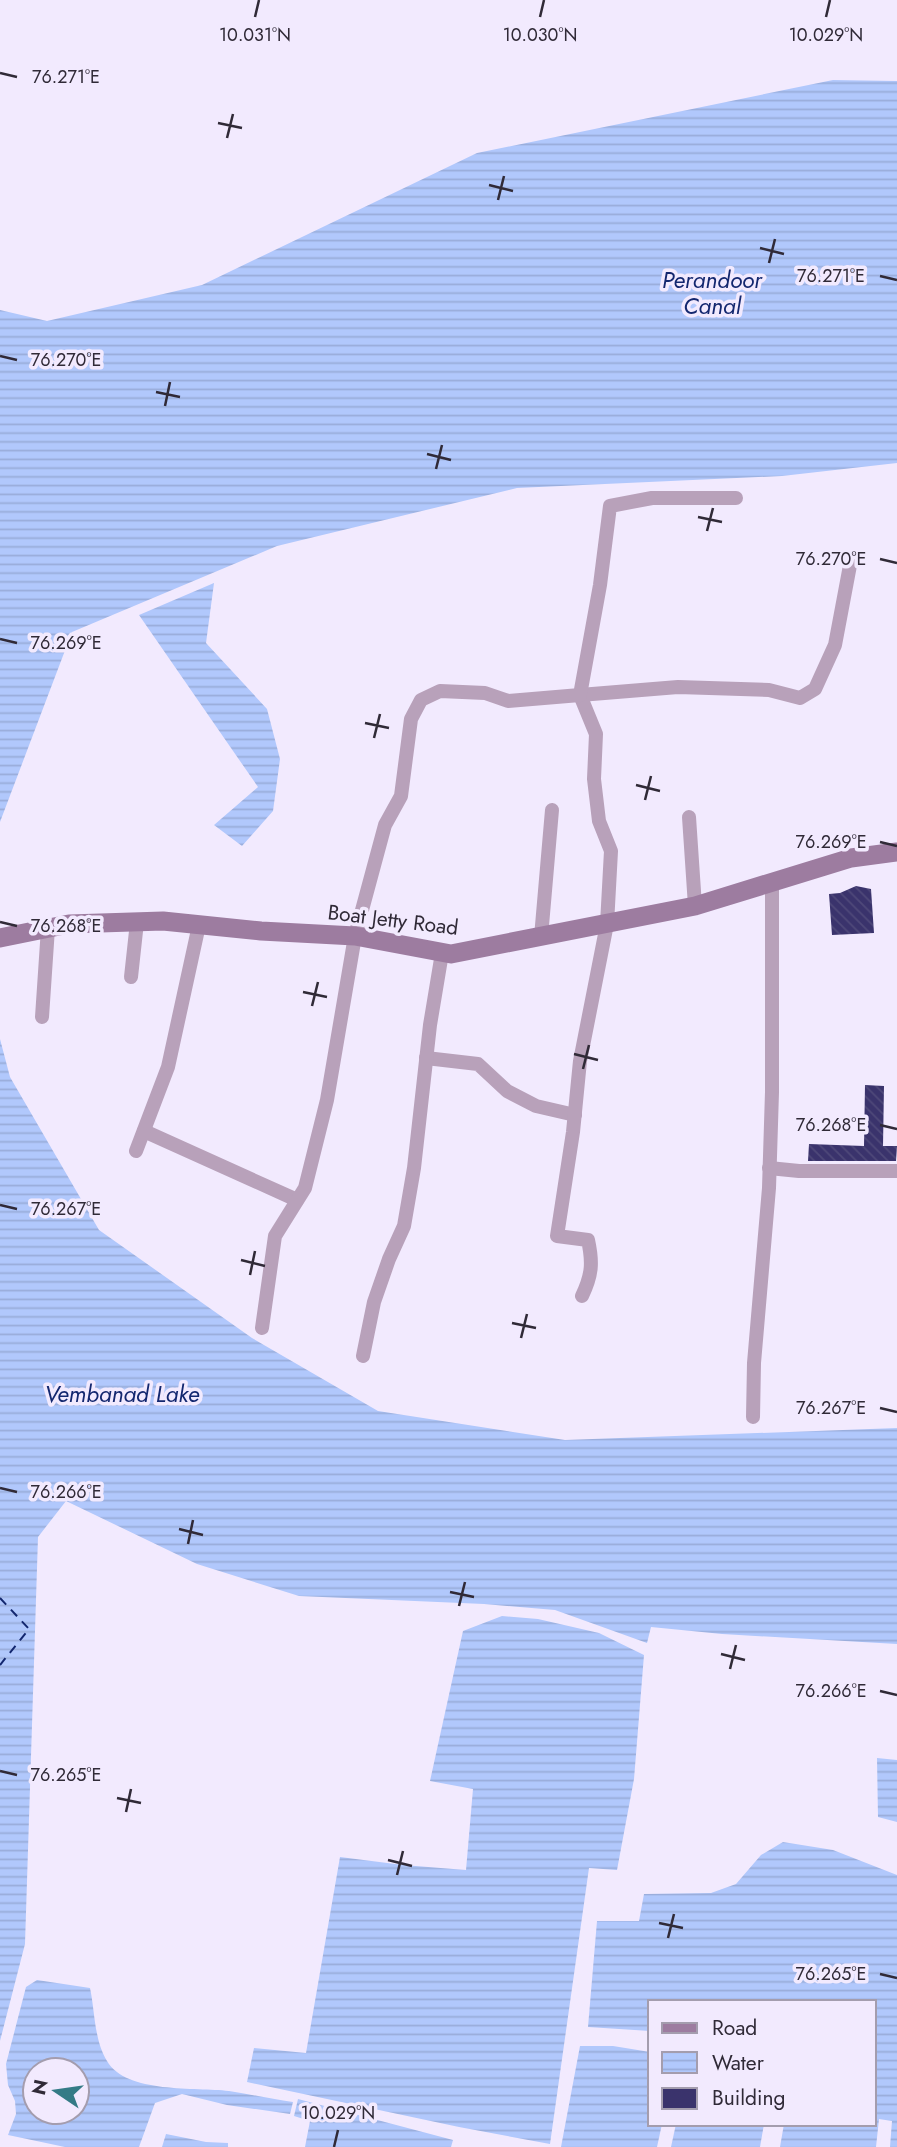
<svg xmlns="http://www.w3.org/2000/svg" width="897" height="2147" font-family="Jost,sans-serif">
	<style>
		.water { fill: url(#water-rules); fill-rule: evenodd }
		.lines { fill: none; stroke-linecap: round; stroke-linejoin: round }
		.ferry { stroke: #13276f; stroke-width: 2; stroke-dasharray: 9 7; stroke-linecap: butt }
		.building { fill: url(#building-back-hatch) }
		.street { stroke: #b8a1ba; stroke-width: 14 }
		.secondary { stroke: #9d7ca0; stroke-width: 19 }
		.ticks { fill: none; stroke: #302a37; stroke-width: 2.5 }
		.labels { text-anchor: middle; stroke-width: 7; stroke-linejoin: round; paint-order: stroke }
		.street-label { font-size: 21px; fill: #302a37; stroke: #f2eafe }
		.water-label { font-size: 23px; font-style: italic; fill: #13276f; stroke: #f2eafe }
		.ticks-label { font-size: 18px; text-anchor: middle; fill: #302a37; stroke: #f2eafe; stroke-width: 7; stroke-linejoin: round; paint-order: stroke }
	</style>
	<defs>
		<pattern id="water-rules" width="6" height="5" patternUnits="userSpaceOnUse" patternTransform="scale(1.75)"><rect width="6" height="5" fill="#b1c8fc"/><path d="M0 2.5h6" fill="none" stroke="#99acd9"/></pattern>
		<pattern id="building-back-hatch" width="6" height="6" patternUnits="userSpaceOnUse" patternTransform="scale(1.75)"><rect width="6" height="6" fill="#3a336c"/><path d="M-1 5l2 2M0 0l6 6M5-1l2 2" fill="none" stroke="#4e4879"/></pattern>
	</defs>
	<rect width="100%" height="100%" fill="#f2eafe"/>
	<g class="water">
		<polygon points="833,80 897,81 897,463 782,476 517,488 277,546 72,632 0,822 0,310 47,321 202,285 477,153"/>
		<polygon points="214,583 206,643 267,709 280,759 273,811 242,846 214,825 258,787 139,615"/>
		<polygon points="0,1039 10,1077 99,1230 252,1338 378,1411 565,1440 897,1428 897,1644 722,1634 651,1627 647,1643 555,1610 484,1604 299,1596 197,1564 66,1501 38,1537 25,1944 0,2041"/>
		<polygon points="502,1616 538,1619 599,1633 644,1655 634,1779 617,1870 589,1868 550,2144 459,2127 247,2082 254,2048 306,2053 340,1857 403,1865 466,1870 473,1789 430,1781 463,1631"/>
		<polygon points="877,1758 897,1760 897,1822 878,1817"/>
		<polygon points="783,1842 833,1850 897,1875 897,2147 890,2147 892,2121 879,2119 876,2147 780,2147 784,2124 874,2124 874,2002 650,2002 650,2031 588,2027 597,1921 639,1921 644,1894 711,1893 736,1884 761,1855"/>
		<path d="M37,1980L90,1988C95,2011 94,2040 107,2061C126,2094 196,2087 229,2091C250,2094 271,2099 293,2102L290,2114L227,2105L182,2094L155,2103L139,2147H65L8,2135L16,2114L15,2101L8,2085L6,2064L26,1987ZM35,2070H77V2112H35Z"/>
		<polygon points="580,2046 613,2046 650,2052 650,2124 662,2124 657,2147 561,2147"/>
		<polygon points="298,2099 453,2140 451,2147 305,2147 310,2121 294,2116"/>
		<polygon points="676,2124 764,2124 760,2147 671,2147"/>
		<polygon points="166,2134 206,2142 228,2143 228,2147 162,2147"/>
	</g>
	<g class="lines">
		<polyline class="ferry" points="0,1598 29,1629 0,1665"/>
	</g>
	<g class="building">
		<polygon points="856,886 871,889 874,933 832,935 829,894 840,893"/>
		<polygon points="865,1085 884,1086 883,1146 897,1146 896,1161 808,1161 809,1144 864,1146"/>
	</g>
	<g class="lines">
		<g class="street">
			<polyline points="689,817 695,906"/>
			<polyline points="541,937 552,810"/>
			<polyline points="131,977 137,922"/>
			<polyline points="42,1017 48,928"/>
			<polyline points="426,1058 478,1064 507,1091 536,1106 575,1115"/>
			<polyline points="144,1131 297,1200"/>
			<polyline points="136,1151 168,1067 199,925"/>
			<polyline points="769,1168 799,1171 897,1171"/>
			<path d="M582,1296C592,1275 593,1263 588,1240L557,1236L573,1132L580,1061L607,924L611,851L599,821L594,779L596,734L580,695L678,687L769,690L800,698L815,689L835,645L851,560"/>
			<polyline points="262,1328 275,1236 305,1188 327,1100 355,936 385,825 401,796 411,719 421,700 440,691 485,693 508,701 580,695 600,585 610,506 652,498 736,498"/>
			<polyline points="363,1356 374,1302 389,1259 404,1226 414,1168 430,1025 442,953"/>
			<polyline points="753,1417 754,1363 769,1188 772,1092 772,882"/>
		</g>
		<polyline class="secondary" points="0,938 69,924 163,921 261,931 355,936 451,954 695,906 851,858 897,852"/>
	</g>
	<path class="ticks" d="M255,17L259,0M540,17L544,0M826,17L830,0M0,73L17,77M218,123L242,128M227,138L233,114M489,185L513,191M498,200L504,176M760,248L784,254M769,263L775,239M880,276L897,280M0,356L17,360M156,392L180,397M165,406L170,382M427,454L451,460M436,469L442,445M698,517L722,522M707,531L713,508M880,559L897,563M0,639L17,643M365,723L389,728M374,738L380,714M636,785L660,791M645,800L651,776M880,842L897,846M0,922L17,926M303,992L327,997M312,1006L318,982M574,1054L598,1060M583,1069L589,1045M880,1125L897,1129M0,1205L17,1209M241,1260L265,1266M250,1275L255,1251M512,1323L536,1328M521,1338L527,1314M880,1408L897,1412M0,1488L17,1492M179,1529L203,1535M188,1544L193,1520M450,1592L474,1597M459,1606L465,1582M721,1654L745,1660M730,1669L736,1645M880,1691L897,1695M0,1771L17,1775M117,1798L141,1803M126,1812L131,1789M388,1860L412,1866M397,1875L403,1851M659,1923L683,1928M668,1938L674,1914M880,1974L897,1978M334,2147L338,2130"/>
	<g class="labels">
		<g class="street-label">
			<text transform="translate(393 920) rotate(7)" y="7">Boat Jetty Road</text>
		</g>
		<g class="water-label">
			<text x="712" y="288">Perandoor<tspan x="712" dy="26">Canal</tspan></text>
			<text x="122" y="1402">Vembanad Lake</text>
		</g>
	</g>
	<g class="ticks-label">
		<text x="255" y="41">10.031°N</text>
		<text x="540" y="41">10.030°N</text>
		<text x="826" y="41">10.029°N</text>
		<text x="66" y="83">76.271°E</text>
		<text x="831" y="282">76.271°E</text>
		<text x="66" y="366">76.270°E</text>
		<text x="831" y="565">76.270°E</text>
		<text x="66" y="649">76.269°E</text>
		<text x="831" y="848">76.269°E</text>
		<text x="66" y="932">76.268°E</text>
		<text x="831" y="1131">76.268°E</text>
		<text x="66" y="1215">76.267°E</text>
		<text x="831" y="1414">76.267°E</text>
		<text x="66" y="1498">76.266°E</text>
		<text x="831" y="1697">76.266°E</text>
		<text x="66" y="1781">76.265°E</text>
		<text x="831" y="1980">76.265°E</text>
		<text x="338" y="2119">10.029°N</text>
	</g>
	<rect x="648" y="2000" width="228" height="126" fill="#f2eafe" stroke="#a49dae" stroke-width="2"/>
	<rect x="662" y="2023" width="35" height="10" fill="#9d7ca0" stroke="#a49dae" stroke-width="2"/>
	<text x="712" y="2035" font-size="21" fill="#302a37">Road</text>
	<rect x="662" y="2052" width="35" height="21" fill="url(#water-rules)" stroke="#a49dae" stroke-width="2"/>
	<text x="712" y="2070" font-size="21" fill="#302a37">Water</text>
	<rect x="662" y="2088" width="35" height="21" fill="#3a336c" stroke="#a49dae" stroke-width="2"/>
	<text x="712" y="2105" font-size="21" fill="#302a37">Building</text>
	<g transform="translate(56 2091) rotate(283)"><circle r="33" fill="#f2eafe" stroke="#a49dae" stroke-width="2"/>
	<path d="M0-5L12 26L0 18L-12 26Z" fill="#347b86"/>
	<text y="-10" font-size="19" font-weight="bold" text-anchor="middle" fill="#302a37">N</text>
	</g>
</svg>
